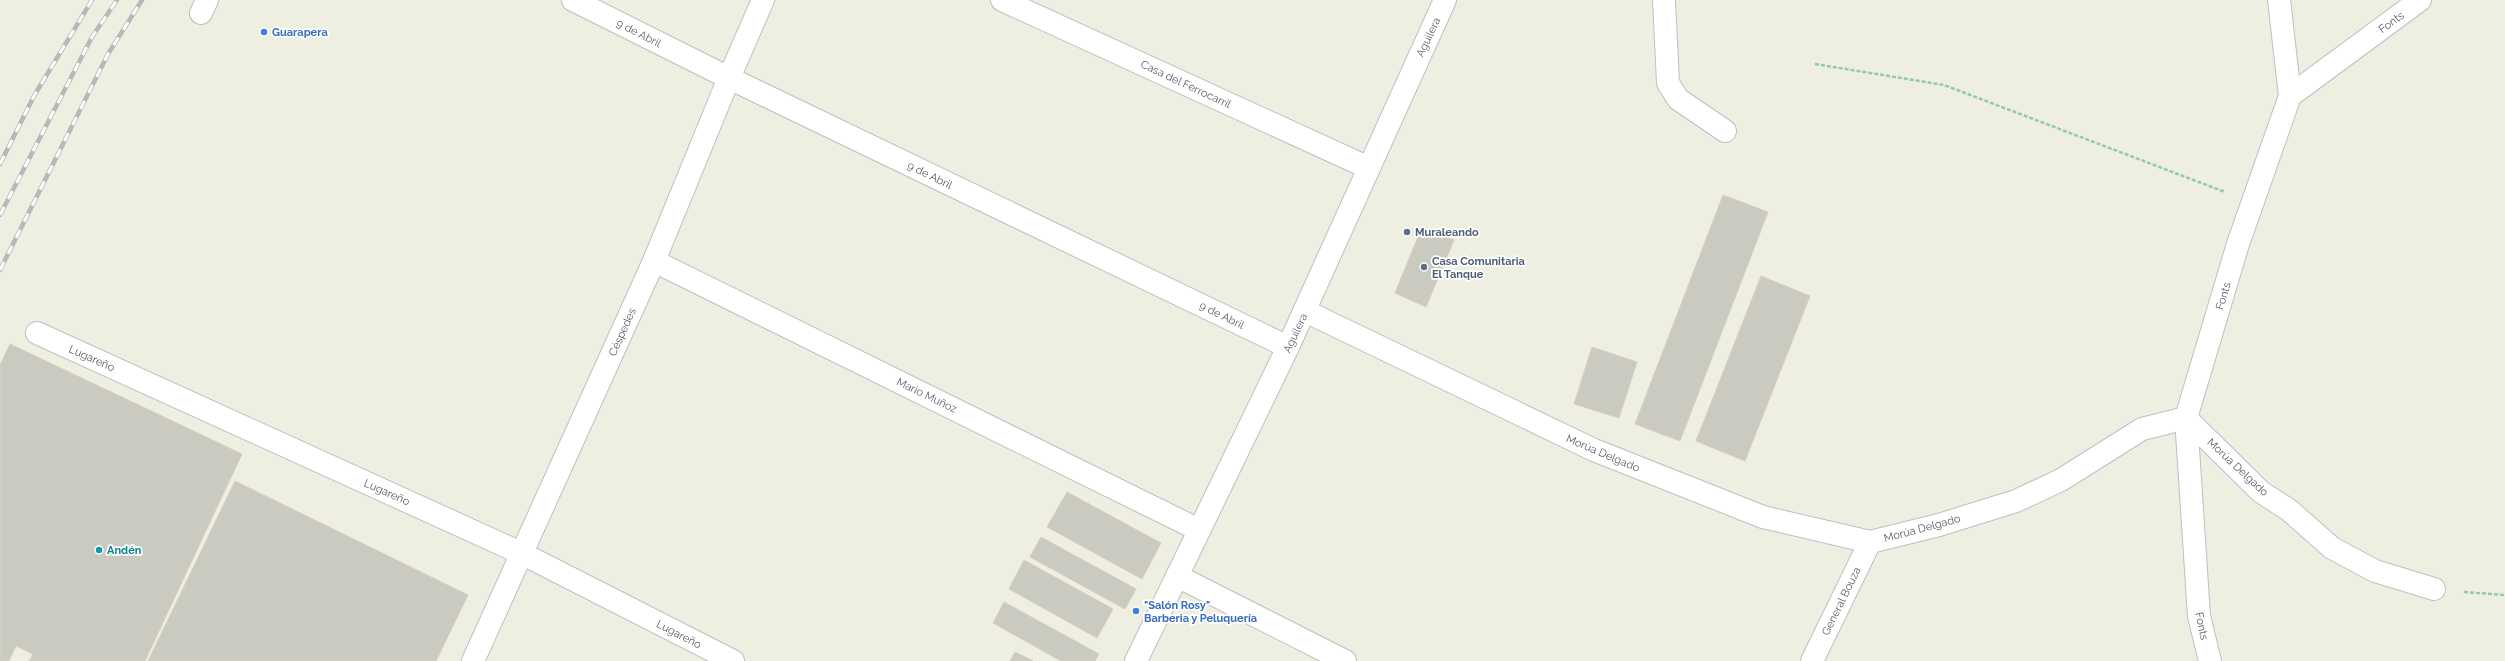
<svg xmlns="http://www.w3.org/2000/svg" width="2505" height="661" font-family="Raleway,sans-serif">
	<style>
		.building { fill: #cbcac0; stroke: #d3d2bf }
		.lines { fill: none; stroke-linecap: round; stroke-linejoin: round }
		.minor-casing { stroke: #bebfc6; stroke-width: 24 }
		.path { stroke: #94c9b0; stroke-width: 2.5; stroke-dasharray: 4 2; stroke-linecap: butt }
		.minor { stroke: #fff; stroke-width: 22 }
		.rail-casing { stroke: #b7b8b8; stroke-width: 4.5 }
		.rail { stroke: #fff; stroke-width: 3; stroke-dasharray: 9; stroke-linecap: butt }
		.shop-dot { fill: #3f7fe0; stroke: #fff; stroke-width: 1.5 }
		.service-dot { fill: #5c6f8a; stroke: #fff; stroke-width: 1.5 }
		.culture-dot { fill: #0f9aa8; stroke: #fff; stroke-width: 1.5 }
		.labels { text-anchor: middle; stroke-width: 3.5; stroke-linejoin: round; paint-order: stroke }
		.street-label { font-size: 11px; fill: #5a5c64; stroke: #fff }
		.shop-label { font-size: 11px; font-weight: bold; fill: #366cbe; stroke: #fff; text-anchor: start }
		.service-label { font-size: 11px; font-weight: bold; fill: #4e5e75; stroke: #fff; text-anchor: start }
		.culture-label { font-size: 11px; font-weight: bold; fill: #0d838f; stroke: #fff; text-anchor: start }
	</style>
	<rect width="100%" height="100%" fill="#eeeee1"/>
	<g class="building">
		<polygon points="1723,195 1768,212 1680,441 1635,424"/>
		<polygon points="1422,227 1454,240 1426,307 1395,293"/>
		<polygon points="1761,276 1810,296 1745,461 1696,441"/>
		<polygon points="10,344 242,454 145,661 29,661 33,654 16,646 9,661 0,661 0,365"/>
		<polygon points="1592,347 1637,362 1619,418 1574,404"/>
		<polygon points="235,481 468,595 436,661 148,661"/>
		<polygon points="1067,492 1161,543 1142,579 1047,527"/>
		<polygon points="1041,537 1136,589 1125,609 1030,557"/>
		<polygon points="1024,560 1113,609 1097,638 1009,589"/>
		<polygon points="1004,602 1099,654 1095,661 1061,661 993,623"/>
		<polygon points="1015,652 1033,661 1010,661"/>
	</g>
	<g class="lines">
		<defs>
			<g id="minor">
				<polyline points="573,0 729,78 1288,347"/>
				<polyline points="1002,0 1369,168"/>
				<polyline points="1664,0 1668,83 1678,99 1725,131"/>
				<polyline points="2279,0 2290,96"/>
				<polyline points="201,13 207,0"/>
				<polyline points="654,261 1199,530"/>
				<polyline points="1305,311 1594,450 1763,517 1870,542 1939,525 2016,501 2061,480 2142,429 2186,418 2261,492 2289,510 2332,548 2375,571 2434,589"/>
				<polyline points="37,333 523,554 733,661"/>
				<polyline points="1177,576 1345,661"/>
				<polyline points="473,661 654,261 729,78 763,0"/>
				<polyline points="1136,661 1288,347 1445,0"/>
				<polyline points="1812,661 1870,542"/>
				<polyline points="2210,661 2199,616 2186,418 2238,244 2290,96 2420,0"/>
			</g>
		</defs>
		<use href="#minor" class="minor-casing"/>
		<g class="path">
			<polyline points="1815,64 1944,85 2225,192"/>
			<polyline points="2464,592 2505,595"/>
		</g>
		<use href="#minor" class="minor"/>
		<defs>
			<g id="rail">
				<polyline points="0,164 34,96 92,0"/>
				<polyline points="0,215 92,37 117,0"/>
				<polyline points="0,270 108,54 142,0"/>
			</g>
		</defs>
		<use href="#rail" class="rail-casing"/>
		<use href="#rail" class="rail"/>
	</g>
	<g class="shop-dot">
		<circle cx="264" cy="32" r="4"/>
		<circle cx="1136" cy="611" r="4"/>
	</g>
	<g class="service-dot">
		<circle cx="1407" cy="232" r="4"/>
		<circle cx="1424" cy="267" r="4"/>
	</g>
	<circle class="culture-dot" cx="99" cy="550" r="4"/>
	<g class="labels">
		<g class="street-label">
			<text transform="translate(2391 22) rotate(-36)" y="4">Fonts</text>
			<text transform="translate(639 33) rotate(27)" y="4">9 de Abril</text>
			<text transform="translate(1428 37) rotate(-65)" y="4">Aguilera</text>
			<text transform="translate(1186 84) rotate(25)" y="4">Casa del Ferrocarril</text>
			<text transform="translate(930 175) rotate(26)" y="4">9 de Abril</text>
			<text transform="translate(2223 296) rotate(-73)" y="4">Fonts</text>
			<text transform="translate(1222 315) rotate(26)" y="4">9 de Abril</text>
			<text transform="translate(622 332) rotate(-66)" y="4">Céspedes</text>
			<text transform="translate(1295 333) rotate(-65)" y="4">Aguilera</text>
			<text transform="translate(92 358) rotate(24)" y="4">Lugareño</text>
			<text transform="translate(927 395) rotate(26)" y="4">Mario Muñoz</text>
			<text transform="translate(1603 453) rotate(23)" y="4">Morúa Delgado</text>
			<text transform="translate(2238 467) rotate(43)" y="4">Morúa Delgado</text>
			<text transform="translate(387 492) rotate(24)" y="4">Lugareño</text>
			<text transform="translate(1922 528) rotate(-15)" y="4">Morúa Delgado</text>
			<text transform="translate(1841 601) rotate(-64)" y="4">General Bouza</text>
			<text transform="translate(2202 626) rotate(78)" y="4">Fonts</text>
			<text transform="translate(679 634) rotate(27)" y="4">Lugareño</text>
		</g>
		<g class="shop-label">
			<text x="272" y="36">Guarapera</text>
			<text x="1144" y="609">"Salón Rosy"<tspan x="1144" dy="13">Barberia y Peluquería</tspan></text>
		</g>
		<g class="service-label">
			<text x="1415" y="236">Muraleando</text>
			<text x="1432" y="265">Casa Comunitaria<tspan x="1432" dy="13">El Tanque</tspan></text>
		</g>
		<g class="culture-label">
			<text x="107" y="554">Andén</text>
		</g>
	</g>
</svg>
